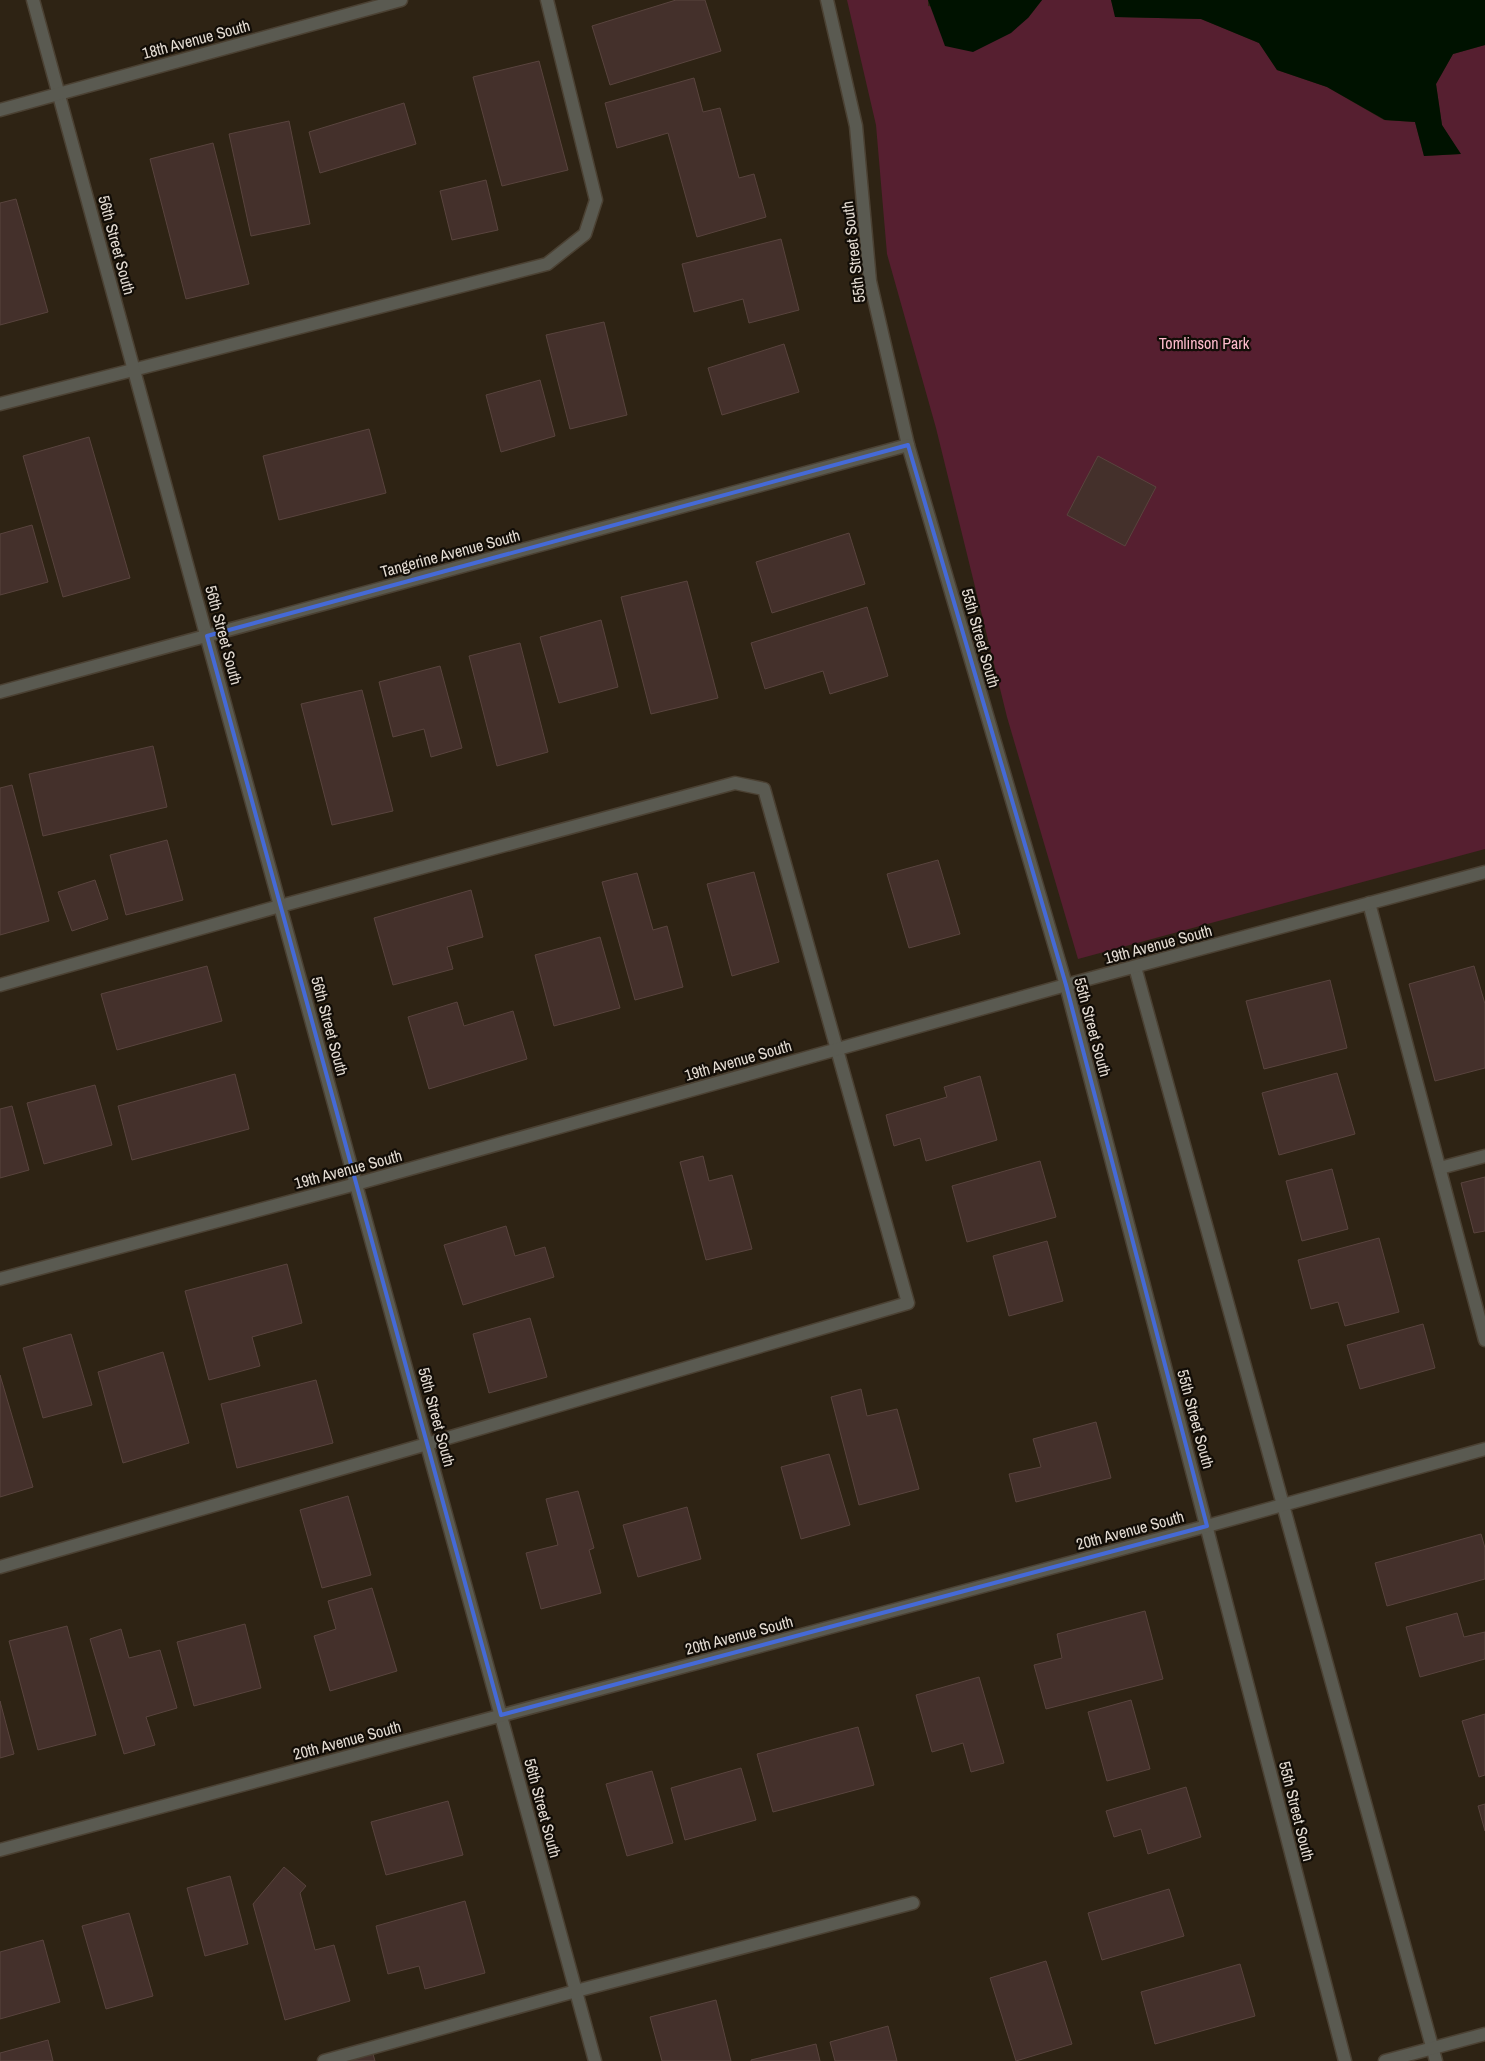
<svg xmlns="http://www.w3.org/2000/svg" width="1485" height="2061" font-family="'Archivo Narrow',sans-serif">
	<style>
		.green { fill: #561f30 }
		.water { fill: #001200 }
		.building { fill: #44302b; stroke: #59443e }
		.lines { fill: none; stroke-linecap: round; stroke-linejoin: round }
		.lane-casing { stroke: #4b4133; stroke-width: 15 }
		.street-casing { stroke: #4b4133; stroke-width: 15 }
		.lane { stroke: #5a5a51; stroke-width: 12 }
		.street { stroke: #5a5a51; stroke-width: 12 }
		.marked { fill: none; stroke: #456ad7; stroke-width: 4; stroke-linejoin: round }
		.labels { text-anchor: middle; stroke-width: 4.5; stroke-linejoin: round; paint-order: stroke }
		.street-label { font-size: 16px; fill: #e4dcd3; stroke: #120d07 }
		.park-label { font-size: 16px; fill: #febccc; stroke: #120d07 }
	</style>
	<rect width="100%" height="100%" fill="#2e2314"/>
	<polygon class="green" points="847,0 928,0 928,6 1028,18 1042,0 1111,0 1116,17 1201,19 1259,43 1277,70 1327,87 1384,120 1415,122 1424,156 1460,154 1442,125 1436,84 1453,54 1485,45 1485,849 1078,959 1007,717 936,428 887,254 876,125"/>
	<g class="water">
		<polygon points="928,0 1042,0 1028,18 1011,33 973,52 945,46"/>
		<polygon points="1111,0 1485,0 1485,45 1453,54 1436,84 1442,125 1461,154 1424,156 1415,122 1385,120 1327,87 1277,70 1259,43 1201,19 1115,17"/>
	</g>
	<g class="building">
		<polygon points="676,0 705,0 721,51 610,85 592,26"/>
		<polygon points="539,61 568,170 502,186 473,77"/>
		<polygon points="694,78 703,112 720,108 739,178 754,174 766,217 697,237 668,133 617,148 605,103"/>
		<polygon points="404,103 416,144 320,173 309,132"/>
		<polygon points="289,121 310,224 251,236 229,134"/>
		<polygon points="213,143 249,284 186,299 150,159"/>
		<polygon points="486,180 498,230 452,240 440,191"/>
		<polygon points="16,199 48,312 0,325 0,203"/>
		<polygon points="781,239 799,310 749,323 743,299 694,312 682,264"/>
		<polygon points="604,322 627,415 570,429 546,335"/>
		<polygon points="784,344 799,392 722,415 708,368"/>
		<polygon points="540,380 555,436 501,452 486,395"/>
		<polygon points="369,429 386,493 279,520 263,456"/>
		<polygon points="89,437 130,578 63,597 23,456"/>
		<polygon points="1098,456 1156,487 1125,546 1067,515"/>
		<polygon points="32,525 48,582 0,595 0,534"/>
		<polygon points="849,533 865,584 772,613 756,562"/>
		<polygon points="687,581 718,698 651,714 621,597"/>
		<polygon points="867,607 888,676 830,694 823,671 765,689 751,643"/>
		<polygon points="601,620 618,687 559,703 540,637"/>
		<polygon points="520,643 548,752 497,766 469,656"/>
		<polygon points="440,666 462,748 431,757 424,729 393,737 379,682"/>
		<polygon points="362,690 393,811 332,825 301,704"/>
		<polygon points="153,746 167,807 43,836 29,774"/>
		<polygon points="12,785 49,921 0,935 0,788"/>
		<polygon points="167,840 183,900 126,915 110,855"/>
		<polygon points="938,860 960,934 909,948 887,874"/>
		<polygon points="754,872 779,962 732,976 707,884"/>
		<polygon points="637,873 653,930 667,926 683,987 635,1000 602,882"/>
		<polygon points="95,880 108,919 72,931 58,892"/>
		<polygon points="471,890 483,937 447,947 453,969 393,985 374,918"/>
		<polygon points="600,937 620,1008 554,1026 535,955"/>
		<polygon points="207,966 222,1021 117,1050 101,994"/>
		<polygon points="1474,966 1485,1004 1485,1068 1435,1081 1409,984"/>
		<polygon points="1330,980 1347,1048 1264,1069 1246,1001"/>
		<polygon points="457,1002 464,1026 513,1011 527,1059 429,1089 408,1017"/>
		<polygon points="1337,1073 1355,1134 1279,1155 1262,1093"/>
		<polygon points="235,1074 249,1129 132,1160 118,1106"/>
		<polygon points="980,1076 997,1140 926,1161 920,1138 894,1146 886,1115 947,1097 944,1087"/>
		<polygon points="95,1085 112,1145 44,1164 27,1103"/>
		<polygon points="12,1106 29,1170 0,1178 0,1109"/>
		<polygon points="703,1156 709,1181 732,1175 752,1249 706,1260 680,1162"/>
		<polygon points="1040,1161 1056,1217 967,1242 952,1186"/>
		<polygon points="1332,1169 1348,1229 1302,1241 1286,1181"/>
		<polygon points="1485,1177 1485,1231 1474,1233 1461,1183"/>
		<polygon points="506,1226 515,1256 545,1247 554,1277 463,1305 444,1245"/>
		<polygon points="1379,1238 1399,1312 1345,1326 1338,1302 1311,1309 1298,1260"/>
		<polygon points="1047,1241 1063,1301 1009,1316 993,1256"/>
		<polygon points="287,1264 302,1323 252,1337 260,1366 209,1380 185,1291"/>
		<polygon points="530,1318 547,1377 489,1393 473,1334"/>
		<polygon points="1423,1324 1435,1368 1360,1389 1347,1345"/>
		<polygon points="71,1334 92,1405 43,1418 23,1348"/>
		<polygon points="163,1352 189,1443 123,1463 98,1372"/>
		<polygon points="0,1375 33,1487 0,1497"/>
		<polygon points="316,1380 333,1443 237,1468 221,1404"/>
		<polygon points="861,1389 867,1416 897,1409 919,1489 859,1505 831,1397"/>
		<polygon points="1096,1422 1111,1478 1016,1502 1009,1474 1041,1467 1033,1439"/>
		<polygon points="829,1454 850,1525 801,1539 781,1467"/>
		<polygon points="578,1491 594,1548 589,1550 601,1593 541,1609 526,1553 558,1545 546,1499"/>
		<polygon points="348,1496 371,1575 322,1588 300,1510"/>
		<polygon points="687,1507 701,1559 638,1577 623,1525"/>
		<polygon points="1481,1534 1485,1548 1485,1579 1387,1606 1375,1563"/>
		<polygon points="372,1588 397,1671 330,1691 314,1636 336,1629 328,1601"/>
		<polygon points="1145,1611 1163,1679 1046,1709 1034,1665 1062,1658 1057,1634"/>
		<polygon points="1457,1613 1464,1637 1485,1632 1485,1659 1420,1677 1406,1627"/>
		<polygon points="245,1624 261,1688 194,1706 177,1642"/>
		<polygon points="67,1626 96,1735 38,1750 9,1641"/>
		<polygon points="121,1629 129,1658 160,1650 177,1708 146,1717 155,1745 124,1754 90,1639"/>
		<polygon points="979,1677 1004,1763 971,1772 963,1743 932,1752 916,1695"/>
		<polygon points="1131,1700 1150,1769 1107,1781 1088,1712"/>
		<polygon points="0,1701 14,1754 0,1758"/>
		<polygon points="1485,1714 1485,1775 1479,1777 1462,1721"/>
		<polygon points="858,1727 874,1785 773,1812 757,1754"/>
		<polygon points="741,1768 756,1820 685,1840 671,1788"/>
		<polygon points="652,1771 673,1843 627,1856 606,1784"/>
		<polygon points="1186,1787 1201,1837 1148,1854 1141,1829 1114,1837 1106,1811"/>
		<polygon points="448,1801 463,1855 386,1875 371,1822"/>
		<polygon points="1485,1804 1485,1831 1478,1806"/>
		<polygon points="284,1867 306,1886 300,1893 315,1950 334,1945 350,2001 285,2020 253,1904"/>
		<polygon points="230,1876 248,1944 205,1956 187,1888"/>
		<polygon points="1169,1889 1184,1936 1102,1960 1088,1913"/>
		<polygon points="465,1901 485,1973 425,1989 419,1966 388,1974 376,1926"/>
		<polygon points="129,1913 153,1996 106,2009 82,1926"/>
		<polygon points="43,1940 60,2002 0,2019 0,1952"/>
		<polygon points="1046,1961 1072,2044 1016,2061 990,1978"/>
		<polygon points="1240,1964 1255,2016 1155,2044 1141,1992"/>
		<polygon points="716,2000 731,2061 662,2061 650,2017"/>
		<polygon points="888,2026 897,2061 835,2061 830,2042"/>
		<polygon points="48,2040 53,2061 0,2061 0,2053"/>
		<polygon points="816,2044 820,2061 751,2061 751,2060"/>
		<polygon points="373,2054 375,2061 346,2061"/>
	</g>
	<g class="lines">
		<defs>
			<g id="lane">
				<polyline points="0,404 547,264 585,234 596,200 547,0"/>
				<polyline points="1369,903 1485,1340"/>
				<polyline points="0,985 280,906 735,783 764,789 908,1303 427,1444 0,1567"/>
				<polyline points="1440,1168 1485,1156"/>
				<polyline points="324,2061 576,1991 913,1903"/>
			</g>
			<g id="street">
				<polyline points="33,0 595,2061"/>
				<polyline points="827,0 856,126 870,281 908,445 1066,985 1345,2061"/>
				<polyline points="0,110 401,0"/>
				<polyline points="0,692 908,445"/>
				<polyline points="1135,967 1436,2061"/>
				<polyline points="0,1279 356,1184 1066,985 1485,872"/>
				<polyline points="0,1850 1207,1526 1485,1449"/>
				<polyline points="1385,2061 1485,2034"/>
			</g>
		</defs>
		<use href="#lane" class="lane-casing"/>
		<use href="#street" class="street-casing"/>
		<use href="#lane" class="lane"/>
		<use href="#street" class="street"/>
	</g>
	<path class="marked" d="M908,445L1066,985L1207,1526L501,1715L207,636Z"/>
	<g class="labels">
		<g class="street-label">
			<text transform="translate(196 39) rotate(-15)" y="6">18th Avenue South</text>
			<text transform="translate(117 245) rotate(75)" y="6">56th Street South</text>
			<text transform="translate(853 252) rotate(-97)" y="6">55th Street South</text>
			<text transform="translate(450 553) rotate(-15)" y="6">Tangerine Avenue South</text>
			<text transform="translate(224 635) rotate(75)" y="6">56th Street South</text>
			<text transform="translate(981 638) rotate(74)" y="6">55th Street South</text>
			<text transform="translate(1158 944) rotate(-15)" y="6">19th Avenue South</text>
			<text transform="translate(330 1026) rotate(75)" y="6">56th Street South</text>
			<text transform="translate(1093 1027) rotate(75)" y="6">55th Street South</text>
			<text transform="translate(738 1060) rotate(-16)" y="6">19th Avenue South</text>
			<text transform="translate(348 1169) rotate(-15)" y="6">19th Avenue South</text>
			<text transform="translate(437 1417) rotate(75)" y="6">56th Street South</text>
			<text transform="translate(1196 1419) rotate(75)" y="6">55th Street South</text>
			<text transform="translate(1130 1530) rotate(-15)" y="6">20th Avenue South</text>
			<text transform="translate(739 1635) rotate(-15)" y="6">20th Avenue South</text>
			<text transform="translate(347 1740) rotate(-15)" y="6">20th Avenue South</text>
			<text transform="translate(543 1808) rotate(75)" y="6">56th Street South</text>
			<text transform="translate(1297 1811) rotate(76)" y="6">55th Street South</text>
		</g>
		<g class="park-label">
			<text x="1204" y="349">Tomlinson Park</text>
		</g>
	</g>
</svg>
